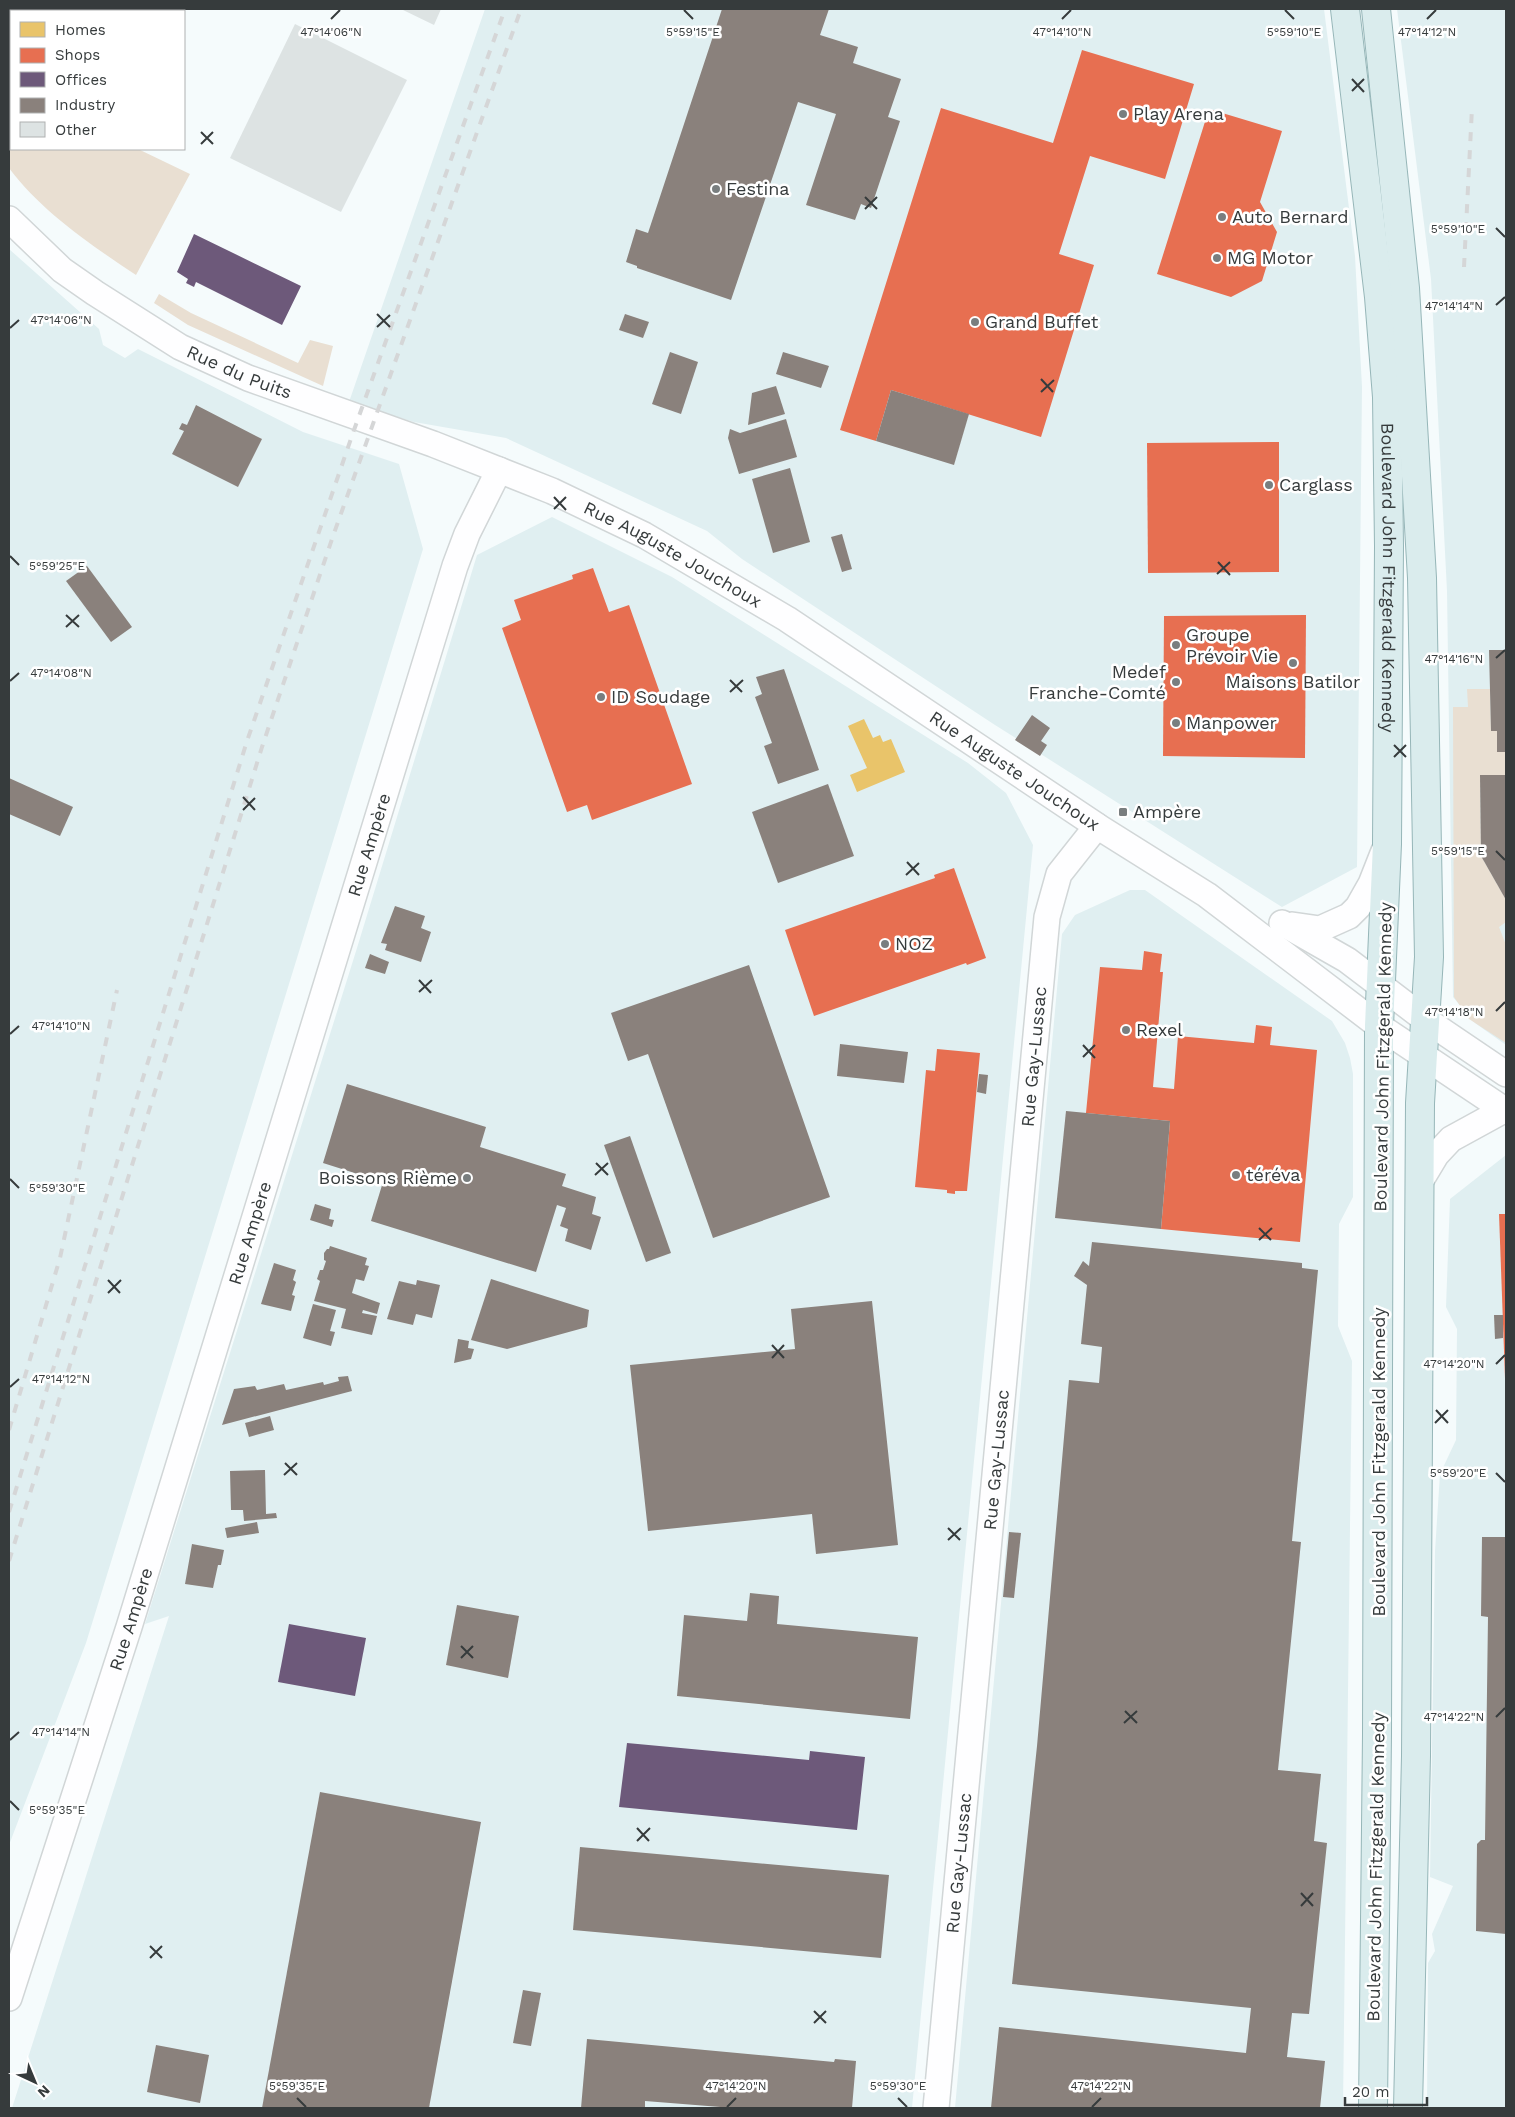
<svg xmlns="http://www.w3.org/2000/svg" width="1515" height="2117" font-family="'Work Sans',sans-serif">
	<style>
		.built { fill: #e0eff1 }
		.green { fill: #e9dfd2 }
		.homes { fill: #e9c46a }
		.shops { fill: #e76f51 }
		.offices { fill: #6d597a }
		.industry { fill: #8a817c }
		.building { fill: #dde3e3 }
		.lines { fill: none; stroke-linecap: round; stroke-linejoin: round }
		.minor-casing { stroke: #d1d6d7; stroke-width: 28 }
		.primary-casing { stroke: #96b6b8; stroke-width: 30 }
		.minor { stroke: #fefeff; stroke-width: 25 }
		.primary { stroke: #daeced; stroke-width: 28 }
		.rail { stroke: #d5d6d7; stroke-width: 4; stroke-dasharray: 9 9; stroke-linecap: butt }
		.ticks { fill: none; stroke: #363b3c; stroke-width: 2 }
		.poi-dot { fill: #797e7f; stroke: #fff; stroke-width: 2 }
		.labels { text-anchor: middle; stroke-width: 5; stroke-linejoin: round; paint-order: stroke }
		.poi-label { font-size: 18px; fill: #363b3c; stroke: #fff; text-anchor: start }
		.street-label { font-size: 18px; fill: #363b3c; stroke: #fff }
		.ticks-label { font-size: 12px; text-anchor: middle; fill: #363b3c; stroke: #fff; stroke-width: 5; stroke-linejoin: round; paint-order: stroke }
	</style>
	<rect width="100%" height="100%" fill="#f5fbfc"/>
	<g class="built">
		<polygon points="485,9 1324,9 1355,256 1362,387 1357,867 1282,907 995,725 742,559 707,531 506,438 414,422 349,402"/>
		<polygon points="1397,9 1506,9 1506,1045 1475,1023 1453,997 1447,591 1431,279"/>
		<polygon points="9,249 99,329 103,345 125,358 138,349 303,432 399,464 423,549 86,1643 9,1845"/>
		<polygon points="552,517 672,577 968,763 1006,793 1033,845 912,2108 12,2108 169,1616 145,1624 357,948 477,555"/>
		<polygon points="1130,890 1145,890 1332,1021 1345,1043 1350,1058 1353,1074 1353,1197 1339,1224 1338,1326 1352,1361 1343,2108 955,2108 1062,934 1075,915"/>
		<polygon points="1506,1155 1506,2108 1427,2108 1428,1963 1435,1951 1432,1934 1453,1886 1430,1877 1435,1551 1440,1474 1456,1440 1457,1329 1446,1307 1450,1199"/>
	</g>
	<g class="green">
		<path d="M9,86L11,87V149H138L190,174L136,275C91,245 42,212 9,168Z"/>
		<polygon points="159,294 191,313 298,363 310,340 333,346 323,386 188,325 154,303"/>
		<polygon points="1467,689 1490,689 1491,731 1497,731 1497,752 1506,752 1506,775 1480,776 1481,856 1506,900 1506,922 1499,927 1506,945 1506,1043 1469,1019 1454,997 1453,707 1468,707"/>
	</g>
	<polygon class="homes" points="864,719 873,738 880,735 883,742 891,739 905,772 857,792 850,775 867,768 848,726"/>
	<g class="shops">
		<polygon points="1082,50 1194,84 1165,179 1090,156 1059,254 1094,265 1041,437 891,390 876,441 840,430 941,108 1053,143"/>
		<polygon points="1209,109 1282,131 1260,202 1277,232 1262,281 1231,297 1157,274"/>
		<polygon points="1279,442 1279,572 1148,573 1147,443"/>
		<polygon points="593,568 609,612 629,605 692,784 592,820 587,805 567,812 502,628 521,620 514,600 573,579 572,575"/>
		<polygon points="1306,615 1305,758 1163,756 1164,616"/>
		<polygon points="954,868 986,958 967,965 966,963 814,1016 785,930 935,878 934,875"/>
		<polygon points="1144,951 1162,954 1160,972 1163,972 1153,1087 1174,1089 1178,1036 1254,1043 1256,1025 1272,1027 1270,1045 1317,1050 1300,1242 1161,1229 1170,1121 1086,1113 1100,967 1142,970"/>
		<polygon points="937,1049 980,1053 967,1191 955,1191 955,1194 947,1193 947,1190 915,1187 926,1070 935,1071"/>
		<polygon points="1499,1214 1506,1214 1506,1378 1505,1378"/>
	</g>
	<g class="offices">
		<polygon points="194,234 301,286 282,325 196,282 194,287 186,283 188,279 177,272"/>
		<polygon points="289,1624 366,1638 355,1696 278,1682"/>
		<polygon points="627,1743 809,1760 810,1751 865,1757 857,1830 619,1807"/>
	</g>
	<g class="industry">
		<polygon points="722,9 829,9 820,35 858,47 853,63 901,79 888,117 900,121 871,208 861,204 855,220 806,205 836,114 798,102 731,300 637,268 637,266 626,262 636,229 648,233"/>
		<polygon points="625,314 649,322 643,338 619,330"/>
		<polygon points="670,352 698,362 681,414 652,404"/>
		<polygon points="783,352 829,366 821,388 776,374"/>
		<polygon points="776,386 785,414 748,425 752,393"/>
		<polygon points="891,390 969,414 954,465 876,441"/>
		<polygon points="196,405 262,439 238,487 172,454 184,431 179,429 182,423 187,425"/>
		<polygon points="786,419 797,457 739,474 728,438 730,429 740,433"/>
		<polygon points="790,468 810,542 773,553 752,479"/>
		<polygon points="842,534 852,569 842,572 831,537"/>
		<polygon points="87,566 132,627 111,642 66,581"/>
		<polygon points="1489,650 1506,650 1506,752 1497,752 1497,731 1491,731"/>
		<polygon points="784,669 819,770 778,784 764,746 772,743 755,697 762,694 756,677"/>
		<polygon points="1032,715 1050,728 1041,741 1047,745 1040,756 1015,740"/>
		<polygon points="1480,775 1506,775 1506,900 1481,856"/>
		<polygon points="9,778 73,807 60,836 9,814"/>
		<polygon points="828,784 854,856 778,883 752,812"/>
		<polygon points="395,906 425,916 421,928 431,932 421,962 385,950 387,944 381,943"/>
		<polygon points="370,954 389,962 385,974 365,968"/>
		<polygon points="749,965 830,1197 713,1238 648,1054 628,1061 611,1013"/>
		<polygon points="840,1044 908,1052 904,1083 837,1076"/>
		<polygon points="979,1074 988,1075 986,1094 977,1092"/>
		<polygon points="347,1084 486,1127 480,1147 566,1174 562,1186 596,1197 592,1214 601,1217 591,1250 565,1241 568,1229 560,1226 566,1208 557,1205 536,1272 371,1221 383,1182 323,1163"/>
		<polygon points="1066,1111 1170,1121 1161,1229 1055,1218"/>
		<polygon points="630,1136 671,1253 646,1262 604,1145"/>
		<polygon points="315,1204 331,1209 329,1219 334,1220 332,1227 310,1220"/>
		<polygon points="1092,1242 1302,1263 1302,1268 1318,1270 1292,1541 1301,1542 1278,1770 1321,1774 1314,1841 1327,1843 1309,2014 1292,2013 1287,2057 1325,2061 1320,2108 991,2108 999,2027 1246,2053 1251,2008 1012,1984 1037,1746 1069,1380 1099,1383 1102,1347 1081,1344 1087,1285 1074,1276 1083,1261 1089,1266"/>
		<polygon points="330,1246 367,1258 365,1265 369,1266 364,1281 356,1279 352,1293 380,1303 377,1314 363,1310 362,1313 377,1316 372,1335 341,1328 346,1309 314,1301 320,1281 317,1279 320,1270 323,1270 326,1261 324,1260 324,1253 327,1249 329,1249"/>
		<polygon points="274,1263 296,1270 293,1280 296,1282 292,1295 295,1296 291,1311 261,1304"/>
		<polygon points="491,1279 589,1310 587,1327 507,1349 471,1340"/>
		<polygon points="417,1280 440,1285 432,1318 416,1314 413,1325 387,1319 399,1281 416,1285"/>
		<polygon points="872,1301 898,1545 816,1554 812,1514 648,1531 630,1365 795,1349 791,1309"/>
		<polygon points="313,1304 336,1310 330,1331 335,1332 331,1346 303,1338"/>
		<polygon points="1494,1315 1503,1315 1503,1338 1495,1339"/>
		<polygon points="458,1339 469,1341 468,1348 474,1349 471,1359 454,1363"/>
		<polygon points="348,1376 352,1391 222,1425 234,1389 255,1386 257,1390 284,1384 286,1390 323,1382 324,1385 339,1381 338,1377"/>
		<polygon points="270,1416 274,1430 249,1437 245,1423"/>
		<polygon points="265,1470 266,1514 276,1513 277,1518 244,1521 243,1510 231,1510 230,1471"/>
		<polygon points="257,1522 259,1533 227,1538 225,1528"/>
		<polygon points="1009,1532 1021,1533 1014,1598 1003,1597"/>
		<polygon points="1482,1537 1506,1537 1506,1934 1476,1931 1477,1844 1481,1840 1485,1840 1488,1617 1481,1616"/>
		<polygon points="192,1544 224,1550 221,1565 218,1565 213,1588 185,1584"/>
		<polygon points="750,1593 779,1596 777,1624 918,1637 910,1719 677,1696 684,1615 747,1621"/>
		<polygon points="457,1605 519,1616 508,1678 446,1665"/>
		<polygon points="320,1792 481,1822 429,2108 262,2108"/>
		<polygon points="580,1847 889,1875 881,1958 573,1930"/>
		<polygon points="523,1990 541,1993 531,2046 513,2043"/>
		<polygon points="587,2039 834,2062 835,2059 856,2061 852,2108 733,2108 645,2101 645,2108 581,2108"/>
		<polygon points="156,2045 209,2055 200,2103 147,2092"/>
	</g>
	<g class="building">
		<polygon points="9,9 41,9 40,11 11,11 11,69 9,74"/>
		<polygon points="47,9 126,9 131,11 46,11"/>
		<polygon points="401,9 441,9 434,25"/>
		<polygon points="295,24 407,80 341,212 230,158"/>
	</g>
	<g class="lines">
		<defs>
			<g id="minor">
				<path id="s1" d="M9,219L62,270L95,293L180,347L248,378L433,444L552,491L644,535L787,619L1097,826L1207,895L1379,1026L1506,1111"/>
				<polyline points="1282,923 1347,960 1426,1020 1506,1074"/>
				<polyline points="1292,925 1320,929 1349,916 1358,907 1371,884 1384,851"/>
				<polyline points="1421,1180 1436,1155 1451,1139 1504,1110"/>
				<path id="s2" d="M9,1998L129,1627L455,566L467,534L499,470"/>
				<path id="s3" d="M936,2108L1047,917L1059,874L1097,826"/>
			</g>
			<g id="primary">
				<path id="s4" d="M1345,9L1379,297L1387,397L1389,546L1387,844L1379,1026L1377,1734L1373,2108"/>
				<polyline points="1376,9 1405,288 1422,578 1429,957 1420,1103 1416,1756 1408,2108"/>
			</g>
		</defs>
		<use href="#minor" class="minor-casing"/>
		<use href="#primary" class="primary-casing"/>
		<use href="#minor" class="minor"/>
		<use href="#primary" class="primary"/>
		<g class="rail">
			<polyline points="1464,267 1472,108"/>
			<polyline points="9,1430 60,1258 117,990"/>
			<polyline points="9,1512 247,741 354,430 505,9"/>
			<polyline points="9,1561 262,747 333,536 521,9"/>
		</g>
	</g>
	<path class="ticks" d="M684,10L693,19M1285,10L1294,19M331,19L340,10M1062,19L1071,10M1427,19L1436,10M1352,79L1364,92M1352,91L1364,79M201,132L213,144M201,144L213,132M865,197L877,209M865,209L877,197M1496,228L1505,237M1496,305L1505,297M377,314L390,327M377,327L390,315M10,328L19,320M1041,379L1053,392M1041,392L1054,380M554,497L566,510M554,509L566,497M10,556L19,565M1218,562L1230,575M1217,574L1230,562M66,615L79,627M66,627L79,615M1496,658L1505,650M730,680L742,692M10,681L19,673M730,692L743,680M1394,745L1406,757M1394,757L1406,745M243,797L255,810M243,810L255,798M1496,851L1505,860M907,862L919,875M906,875L919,863M419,980L431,993M419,992L432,980M1496,1011L1505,1002M10,1034L19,1026M1083,1045L1095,1058M1083,1057L1095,1045M596,1163L608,1175M595,1175L608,1163M10,1179L19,1188M1259,1228L1271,1240M1259,1240L1272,1228M108,1280L120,1293M108,1293L121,1280M772,1345L784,1358M772,1358L784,1345M1496,1364L1505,1355M10,1387L19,1379M1436,1410L1448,1423M1435,1423L1448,1410M285,1463L297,1475M1496,1473L1505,1482M284,1475L297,1463M948,1528L960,1540M948,1540L961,1528M461,1646L473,1658M461,1658L473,1646M1125,1711L1137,1723M1496,1717L1505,1708M1124,1723L1137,1711M10,1740L19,1732M10,1801L19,1810M637,1828L649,1841M637,1841L650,1828M1301,1893L1313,1906M1301,1906L1313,1893M150,1946L162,1958M150,1958L162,1946M814,2011L826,2023M814,2023L826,2011M297,2098L306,2107M898,2098L907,2107M727,2107L736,2098M1092,2107L1101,2098"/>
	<g class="poi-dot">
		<circle cx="1123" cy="114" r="5"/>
		<circle cx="716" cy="189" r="5"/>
		<circle cx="1222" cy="217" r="5"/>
		<circle cx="1217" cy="258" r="5"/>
		<circle cx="975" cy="322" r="5"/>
		<circle cx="1269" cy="485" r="5"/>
		<circle cx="1176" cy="645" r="5"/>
		<circle cx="1293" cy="663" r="5"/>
		<circle cx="1176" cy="682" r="5"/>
		<circle cx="601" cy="697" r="5"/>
		<circle cx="1176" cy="723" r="5"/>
		<rect x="1118" y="807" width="10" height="10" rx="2.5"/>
		<circle cx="885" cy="944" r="5"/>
		<circle cx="1126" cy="1030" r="5"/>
		<circle cx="1236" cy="1175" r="5"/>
		<circle cx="467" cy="1178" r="5"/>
	</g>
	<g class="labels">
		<g class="poi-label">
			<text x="1133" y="120">Play Arena</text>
			<text x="726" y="195">Festina</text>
			<text x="1232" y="223">Auto Bernard</text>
			<text x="1227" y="264">MG Motor</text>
			<text x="985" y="328">Grand Buffet</text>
			<text x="1279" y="491">Carglass</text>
			<text x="1186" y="641">Groupe<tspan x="1186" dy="21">Prévoir Vie</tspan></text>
			<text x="1166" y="678" text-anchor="end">Medef<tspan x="1166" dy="21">Franche-Comté</tspan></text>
			<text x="1293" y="688" text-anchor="middle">Maisons Batilor</text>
			<text x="611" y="703">ID Soudage</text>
			<text x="1186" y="729">Manpower</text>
			<text x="1133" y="818">Ampère</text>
			<text x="895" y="950">NOZ</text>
			<text x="1136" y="1036">Rexel</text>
			<text x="1246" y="1181">téréva</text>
			<text x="457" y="1184" text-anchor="end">Boissons Rième</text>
		</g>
		<g class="street-label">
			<text dy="6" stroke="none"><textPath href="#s1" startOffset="279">Rue du Puits</textPath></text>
			<text dy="6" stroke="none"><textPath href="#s1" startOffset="750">Rue Auguste Jouchoux</textPath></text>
			<text dy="6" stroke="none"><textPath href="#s4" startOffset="571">Boulevard John Fitzgerald Kennedy</textPath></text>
			<text dy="6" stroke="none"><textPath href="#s1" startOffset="1155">Rue Auguste Jouchoux</textPath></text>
			<text dy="6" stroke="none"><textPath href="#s2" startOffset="1208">Rue Ampère</textPath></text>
			<text dy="6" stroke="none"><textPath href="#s3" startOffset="1056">Rue Gay-Lussac</textPath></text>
			<text transform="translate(1383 1057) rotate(-89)" y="6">Boulevard John Fitzgerald Kennedy</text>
			<text dy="6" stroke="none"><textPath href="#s2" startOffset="802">Rue Ampère</textPath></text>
			<text dy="6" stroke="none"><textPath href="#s3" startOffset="651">Rue Gay-Lussac</textPath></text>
			<text transform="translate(1379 1462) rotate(-90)" y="6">Boulevard John Fitzgerald Kennedy</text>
			<text dy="6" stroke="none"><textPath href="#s2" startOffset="398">Rue Ampère</textPath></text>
			<text dy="6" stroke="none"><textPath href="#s3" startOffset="246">Rue Gay-Lussac</textPath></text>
			<text transform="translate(1376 1867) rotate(-89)" y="6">Boulevard John Fitzgerald Kennedy</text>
		</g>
	</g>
	<g class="ticks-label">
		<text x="331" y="36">47°14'06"N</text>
		<text x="1062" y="36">47°14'10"N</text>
		<text x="1427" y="36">47°14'12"N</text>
		<text x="693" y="36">5°59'15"E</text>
		<text x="1294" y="36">5°59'10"E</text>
		<text x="1458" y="233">5°59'10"E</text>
		<text x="1454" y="310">47°14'14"N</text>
		<text x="61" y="324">47°14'06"N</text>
		<text x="57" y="570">5°59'25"E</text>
		<text x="1454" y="663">47°14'16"N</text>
		<text x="61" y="677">47°14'08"N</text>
		<text x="1458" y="855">5°59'15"E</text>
		<text x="1454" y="1016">47°14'18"N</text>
		<text x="61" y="1030">47°14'10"N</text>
		<text x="57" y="1192">5°59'30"E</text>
		<text x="1454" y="1368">47°14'20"N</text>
		<text x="61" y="1383">47°14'12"N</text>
		<text x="1458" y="1477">5°59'20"E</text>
		<text x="1454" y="1721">47°14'22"N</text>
		<text x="61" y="1736">47°14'14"N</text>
		<text x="57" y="1814">5°59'35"E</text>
		<text x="297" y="2090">5°59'35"E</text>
		<text x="898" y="2090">5°59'30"E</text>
		<text x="736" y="2090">47°14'20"N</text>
		<text x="1101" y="2090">47°14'22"N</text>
	</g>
	<rect width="1515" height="2117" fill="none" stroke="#363b3c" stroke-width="20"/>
	<rect x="10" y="10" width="175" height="140" fill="#ffffff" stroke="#afb1b1"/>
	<rect x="20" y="22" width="25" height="15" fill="#e9c46a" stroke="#afb1b1"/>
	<text x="55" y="35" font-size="15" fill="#363b3c">Homes</text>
	<rect x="20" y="48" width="25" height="15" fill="#e76f51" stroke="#afb1b1"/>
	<text x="55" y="60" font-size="15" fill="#363b3c">Shops</text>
	<rect x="20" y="72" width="25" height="15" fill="#6d597a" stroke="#afb1b1"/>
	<text x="55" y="85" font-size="15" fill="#363b3c">Offices</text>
	<rect x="20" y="98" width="25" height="15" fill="#8a817c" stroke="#afb1b1"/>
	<text x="55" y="110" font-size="15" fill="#363b3c">Industry</text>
	<rect x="20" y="122" width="25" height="15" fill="#dde3e3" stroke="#afb1b1"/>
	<text x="55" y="135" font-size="15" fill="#363b3c">Other</text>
	<g transform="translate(35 2082) rotate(136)" stroke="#ffffff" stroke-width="4" paint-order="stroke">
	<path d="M0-4L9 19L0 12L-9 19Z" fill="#363b3c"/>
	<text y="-8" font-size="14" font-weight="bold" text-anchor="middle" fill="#363b3c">N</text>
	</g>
	<path d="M1345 2097v8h82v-8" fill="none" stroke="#363b3c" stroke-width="2.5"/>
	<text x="1352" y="2097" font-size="15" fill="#363b3c" stroke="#ffffff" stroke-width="4" paint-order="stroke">20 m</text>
</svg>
